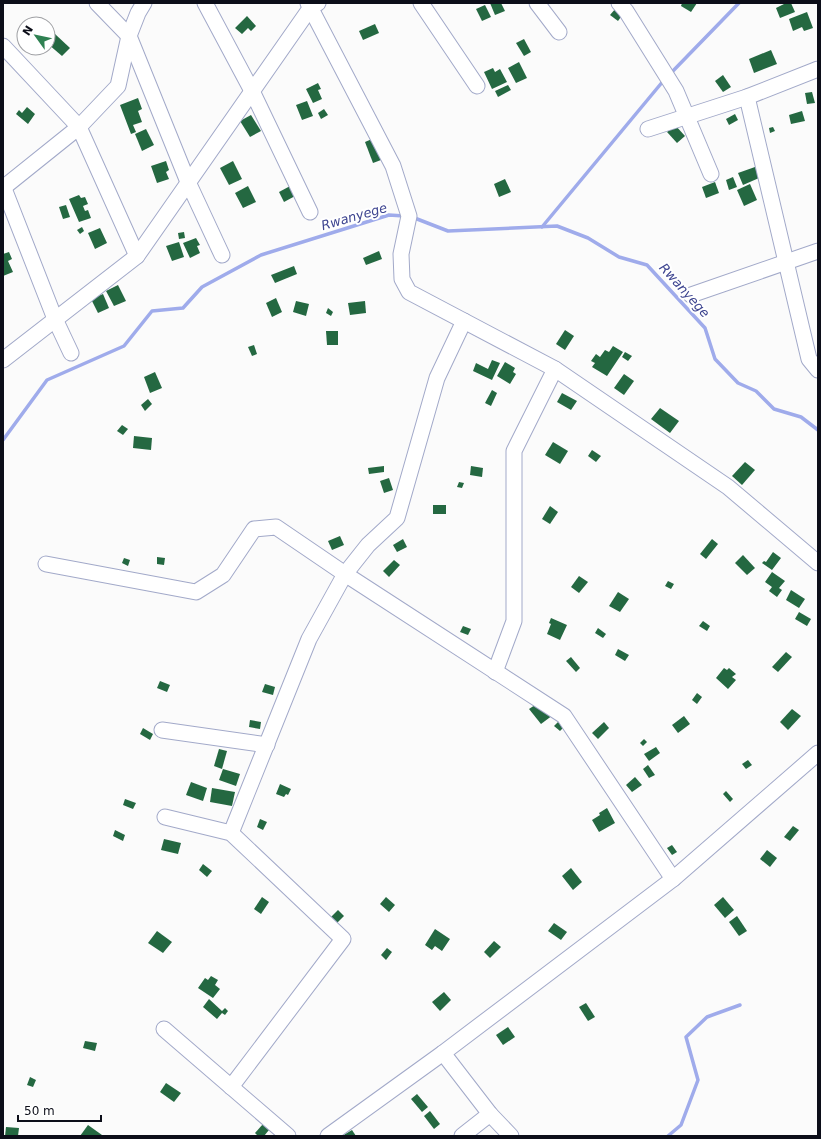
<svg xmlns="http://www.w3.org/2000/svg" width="821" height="1139" font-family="'DejaVu Sans',sans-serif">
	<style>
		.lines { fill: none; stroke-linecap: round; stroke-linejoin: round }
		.stream { stroke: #9fabeb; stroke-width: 3.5 }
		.building { fill: #246841 }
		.minor-casing { stroke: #a2a9c9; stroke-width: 17 }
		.minor { stroke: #fff; stroke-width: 15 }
		.labels { text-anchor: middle; stroke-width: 4; stroke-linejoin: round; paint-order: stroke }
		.water-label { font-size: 13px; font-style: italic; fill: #3e4590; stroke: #fff }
	</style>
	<rect width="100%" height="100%" fill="#fbfbfb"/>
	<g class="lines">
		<g class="stream">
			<polyline points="670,74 739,3"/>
			<polyline points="412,217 448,231 557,226 588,238 619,257 647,265 705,328 715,359 738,383 756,391 774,409 801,417 818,430"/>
			<polyline points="542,227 664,80"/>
			<polyline points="3,440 47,380 124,346 152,311 183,308 202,287 261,255 389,215 404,216"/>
			<polyline points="668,1136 681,1125 698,1080 686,1037 707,1017 740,1005"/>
		</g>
	</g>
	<g class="building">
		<polygon points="490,3 501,3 505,11 495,15"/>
		<polygon points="682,3 697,3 691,12 681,6"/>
		<polygon points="786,3 791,3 795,12 780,18 776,8"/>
		<polygon points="485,5 491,17 482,21 476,9"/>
		<polygon points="616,8 623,14 618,21 610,15"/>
		<polygon points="807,12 813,28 804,31 802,27 793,31 789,19"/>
		<polygon points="247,16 256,26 251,31 248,28 242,34 235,28"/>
		<polygon points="375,24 379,33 363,40 359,31"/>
		<polygon points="24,29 24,37 22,38 18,33"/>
		<polygon points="55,34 70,48 62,56 48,44 48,42"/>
		<polygon points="524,39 531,52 524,56 516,43"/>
		<polygon points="771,50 777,64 754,73 749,59"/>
		<polygon points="519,62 527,78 516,83 508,68"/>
		<polygon points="493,68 495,72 500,69 507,82 492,89 484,72"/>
		<polygon points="723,75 731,87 723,92 715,81"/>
		<polygon points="318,83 321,89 318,90 322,99 313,103 306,89"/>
		<polygon points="508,85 511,90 498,97 495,91"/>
		<polygon points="812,92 815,103 807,104 805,93"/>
		<polygon points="138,98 142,109 138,111 142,122 133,125 136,132 131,134 120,105"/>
		<polygon points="307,101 313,116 302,120 296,105"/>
		<polygon points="27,107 35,114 28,124 16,114 19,110 22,113"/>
		<polygon points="324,109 328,115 321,119 318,113"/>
		<polygon points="802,111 805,121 791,124 789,115"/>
		<polygon points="735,114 738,120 729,125 726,119"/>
		<polygon points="251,115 261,131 250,137 240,121"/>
		<polygon points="675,125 685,136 677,143 667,132"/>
		<polygon points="773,127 775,131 770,133 769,128"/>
		<polygon points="146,129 154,145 142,151 135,134"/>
		<polygon points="372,139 381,160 373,163 365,142"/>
		<polygon points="166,161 169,170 166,172 169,179 157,183 151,166"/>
		<polygon points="233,161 242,179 229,185 220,168"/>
		<polygon points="755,167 759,178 743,185 738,173"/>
		<polygon points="733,177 737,187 729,190 726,180"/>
		<polygon points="505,179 511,192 499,197 494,184"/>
		<polygon points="715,182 719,193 706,198 702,187"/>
		<polygon points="750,184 757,200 744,206 737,190"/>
		<polygon points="292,185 297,195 284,202 279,192"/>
		<polygon points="248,186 256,202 243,208 235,193"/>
		<polygon points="79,195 81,198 85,197 88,204 83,206 85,211 88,210 91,218 79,222 69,199"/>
		<polygon points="66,205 70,217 63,219 59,207"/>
		<polygon points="82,227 84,231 80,234 77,230"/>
		<polygon points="100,228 107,243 95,249 88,233"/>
		<polygon points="184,232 185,238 179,239 178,233"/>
		<polygon points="196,238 200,245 197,246 200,253 190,258 183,243"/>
		<polygon points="179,242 184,257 172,261 166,246"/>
		<polygon points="379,251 382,259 366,265 363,258"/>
		<polygon points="9,252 12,259 8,261 13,272 3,276 3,254"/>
		<polygon points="294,266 297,274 275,283 271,275"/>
		<polygon points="118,285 126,301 114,306 106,291"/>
		<polygon points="103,294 109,308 98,313 91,299"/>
		<polygon points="276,298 282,312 272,317 266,303"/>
		<polygon points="296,301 309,304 306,316 293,312"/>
		<polygon points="365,301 366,313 350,315 348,303"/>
		<polygon points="328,308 333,312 331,316 326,313"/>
		<polygon points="565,330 574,336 565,350 556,344"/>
		<polygon points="326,331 338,331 338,345 327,345"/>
		<polygon points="254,345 257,354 252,356 248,347"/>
		<polygon points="613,346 623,352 607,376 592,367 595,363 591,361 596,354 600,357 605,350 609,352"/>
		<polygon points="625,352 632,356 628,361 622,357"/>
		<polygon points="492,360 500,363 492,380 473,371 476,363 488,369"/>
		<polygon points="505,362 515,368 513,372 516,374 510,384 497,376"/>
		<polygon points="155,372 162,388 150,393 144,377"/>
		<polygon points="624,374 634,381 624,395 614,388"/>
		<polygon points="492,390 497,393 491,406 485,403"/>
		<polygon points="562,393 577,401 571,410 557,402"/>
		<polygon points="148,399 152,404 145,411 141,405"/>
		<polygon points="660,408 679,421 670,433 651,419"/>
		<polygon points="122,425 128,429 123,435 117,431"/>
		<polygon points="134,436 152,438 151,450 133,448"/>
		<polygon points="553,442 568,451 560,464 545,455"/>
		<polygon points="592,450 601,456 596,462 588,456"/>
		<polygon points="745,462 755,470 742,485 732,476"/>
		<polygon points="384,466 384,472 369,474 368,468"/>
		<polygon points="471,466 483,468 482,477 470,475"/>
		<polygon points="389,478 393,490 384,493 380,481"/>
		<polygon points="459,482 464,483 462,488 457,487"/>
		<rect x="433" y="505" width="13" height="9"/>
		<polygon points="550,506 558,512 550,524 542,519"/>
		<polygon points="340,536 344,545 332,550 328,541"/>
		<polygon points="403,539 407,547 397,552 393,545"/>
		<polygon points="712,539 718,544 706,559 700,554"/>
		<polygon points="773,552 781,558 772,570 762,563 764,561 766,562"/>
		<polygon points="743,555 755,568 747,575 735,563"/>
		<polygon points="157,557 165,558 164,565 157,564"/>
		<polygon points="124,558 130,560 128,566 122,563"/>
		<polygon points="394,560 400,565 389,577 383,571"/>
		<polygon points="772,572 785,581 779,588 782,590 777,597 769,591 772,587 765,582"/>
		<polygon points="579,576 588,582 579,593 571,587"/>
		<polygon points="668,581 674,584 671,589 665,586"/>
		<polygon points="791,590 805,599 799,608 786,600"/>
		<polygon points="618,592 629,599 620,612 609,606"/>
		<polygon points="799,612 811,619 807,626 795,619"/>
		<polygon points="551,618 567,625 560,640 547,634 551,624 549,623"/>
		<polygon points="703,621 710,626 707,631 699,626"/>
		<polygon points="463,626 471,629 468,635 460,632"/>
		<polygon points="598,628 606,634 603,638 595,633"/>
		<polygon points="618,649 629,655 625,661 615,655"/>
		<polygon points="786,652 792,657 778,672 772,667"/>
		<polygon points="571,657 580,668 576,672 566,661"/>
		<polygon points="724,668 727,670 729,668 736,674 732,677 736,680 728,689 716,678"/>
		<polygon points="160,681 170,685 167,692 157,688"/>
		<polygon points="265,684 275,687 273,695 262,692"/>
		<polygon points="697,693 702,697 697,704 692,700"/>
		<polygon points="538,703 553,715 541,724 529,709"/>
		<polygon points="792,709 801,716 788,730 780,722"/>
		<polygon points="684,716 690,724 678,733 672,725"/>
		<polygon points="250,720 261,722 260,729 249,727"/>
		<polygon points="558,722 564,727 560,731 554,726"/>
		<polygon points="604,722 609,728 598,739 592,733"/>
		<polygon points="143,728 153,734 150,740 140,734"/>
		<polygon points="644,739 647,742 643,746 640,743"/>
		<polygon points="656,747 660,753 649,761 644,754"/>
		<polygon points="219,749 227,751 222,769 214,766"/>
		<polygon points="748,760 752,765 746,769 742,764"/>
		<polygon points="648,765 655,775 649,778 643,769"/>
		<polygon points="223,769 240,774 236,786 219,780"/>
		<polygon points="635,777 642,785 632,792 626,785"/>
		<polygon points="191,782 207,788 203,801 186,795"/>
		<polygon points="280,784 291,789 288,795 286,794 284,797 276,794"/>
		<polygon points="212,788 235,792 232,806 210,802"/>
		<polygon points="726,791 733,799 730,802 723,794"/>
		<polygon points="125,799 136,803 133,809 123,805"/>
		<polygon points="607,808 615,823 599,832 592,820 600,815 599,813"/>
		<polygon points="260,819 267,822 263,830 257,827"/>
		<polygon points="793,826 799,830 790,841 784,837"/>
		<polygon points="115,830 125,835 123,841 113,836"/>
		<polygon points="164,839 181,843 178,854 161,850"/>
		<polygon points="672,845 677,852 672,855 667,848"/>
		<polygon points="767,850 777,858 770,867 760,859"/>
		<polygon points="203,864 212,871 207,877 199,870"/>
		<polygon points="571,868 582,882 573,890 562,876"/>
		<polygon points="262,897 269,902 261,914 254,909"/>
		<polygon points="386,897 395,905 389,912 380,904"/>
		<polygon points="723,897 734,910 725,918 714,905"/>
		<polygon points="338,910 344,916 335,925 329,919"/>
		<polygon points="737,916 747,931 739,936 729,922"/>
		<polygon points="554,923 567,932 561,940 548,931"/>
		<polygon points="435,929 450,939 442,951 435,946 432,950 425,945"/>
		<polygon points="157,931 172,942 163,953 148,943"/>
		<polygon points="494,941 501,947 490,958 484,952"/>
		<polygon points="387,948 392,952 386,960 381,955"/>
		<polygon points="211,976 218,980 215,985 220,989 213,998 198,988 205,978 208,980"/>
		<polygon points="444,992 451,1000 440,1011 432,1002"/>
		<polygon points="209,999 222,1011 225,1008 228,1011 225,1015 222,1013 217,1019 203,1007"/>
		<polygon points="586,1003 595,1017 588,1021 579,1007"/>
		<polygon points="508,1027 515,1037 503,1045 496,1035"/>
		<polygon points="85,1041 97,1043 95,1051 83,1048"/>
		<polygon points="30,1077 36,1080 33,1087 27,1085"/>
		<polygon points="166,1083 181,1093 174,1102 160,1092"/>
		<polygon points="417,1094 428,1107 422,1112 411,1099"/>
		<polygon points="430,1111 440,1124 434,1129 424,1116"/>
		<polygon points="263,1124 269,1130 264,1136 258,1136 255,1133"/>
		<polygon points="88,1125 102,1135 101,1136 80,1136"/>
		<polygon points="6,1127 19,1128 18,1136 5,1136"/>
		<polygon points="352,1130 356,1136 342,1136"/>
	</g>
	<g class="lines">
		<defs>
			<g id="minor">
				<polyline points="97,3 129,36 188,182 222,255"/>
				<polyline points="205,3 252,91 310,212"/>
				<polyline points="308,3 393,166 409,216 401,254 402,279 409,292 555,369 728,487 818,563"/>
				<polyline points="421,3 477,86"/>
				<polyline points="537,3 559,32"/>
				<polyline points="619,3 626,11 676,91 711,174"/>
				<polyline points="3,46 79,127 137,256"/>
				<polyline points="747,97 809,359 818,370"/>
				<polyline points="648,129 747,97 818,69"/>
				<polyline points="3,186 55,319 71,353"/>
				<polyline points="3,188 79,127 118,86 129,36 138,13 144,3"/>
				<polyline points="691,295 818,251"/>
				<polyline points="3,360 137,256 311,7 318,3"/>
				<polyline points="46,564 196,592 223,575 254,529 276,527 345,574 564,716 673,879"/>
				<polyline points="495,672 514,621 514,451 555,369"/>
				<polyline points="162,730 267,745"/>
				<polyline points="165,817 231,833 343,939 231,1087"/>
				<polyline points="231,833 309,639 345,574 368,545 397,518 437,378 464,321"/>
				<polyline points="164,1029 288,1136"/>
				<polyline points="443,1053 490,1114 511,1136"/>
				<polyline points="328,1136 443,1053 673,879 818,753"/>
				<polyline points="462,1136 490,1114"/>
			</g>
		</defs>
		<use href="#minor" class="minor-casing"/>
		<use href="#minor" class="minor"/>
	</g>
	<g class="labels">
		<g class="water-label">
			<text transform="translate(354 216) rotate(-16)" y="5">Rwanyege</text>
			<text transform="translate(685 290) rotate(48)" y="5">Rwanyege</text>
		</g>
	</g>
	<rect width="821" height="1139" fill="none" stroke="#0c0e19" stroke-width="8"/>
	<g transform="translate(36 36) rotate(303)"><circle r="19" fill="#ffffff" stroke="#9e9fa3"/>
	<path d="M0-3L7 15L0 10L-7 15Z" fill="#2f8152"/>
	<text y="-6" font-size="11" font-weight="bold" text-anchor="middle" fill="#0c0e19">N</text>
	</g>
	<path d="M18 1115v6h83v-6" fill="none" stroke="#0c0e19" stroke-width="2"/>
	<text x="24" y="1115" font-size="12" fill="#0c0e19" stroke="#ffffff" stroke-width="3" paint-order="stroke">50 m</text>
</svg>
